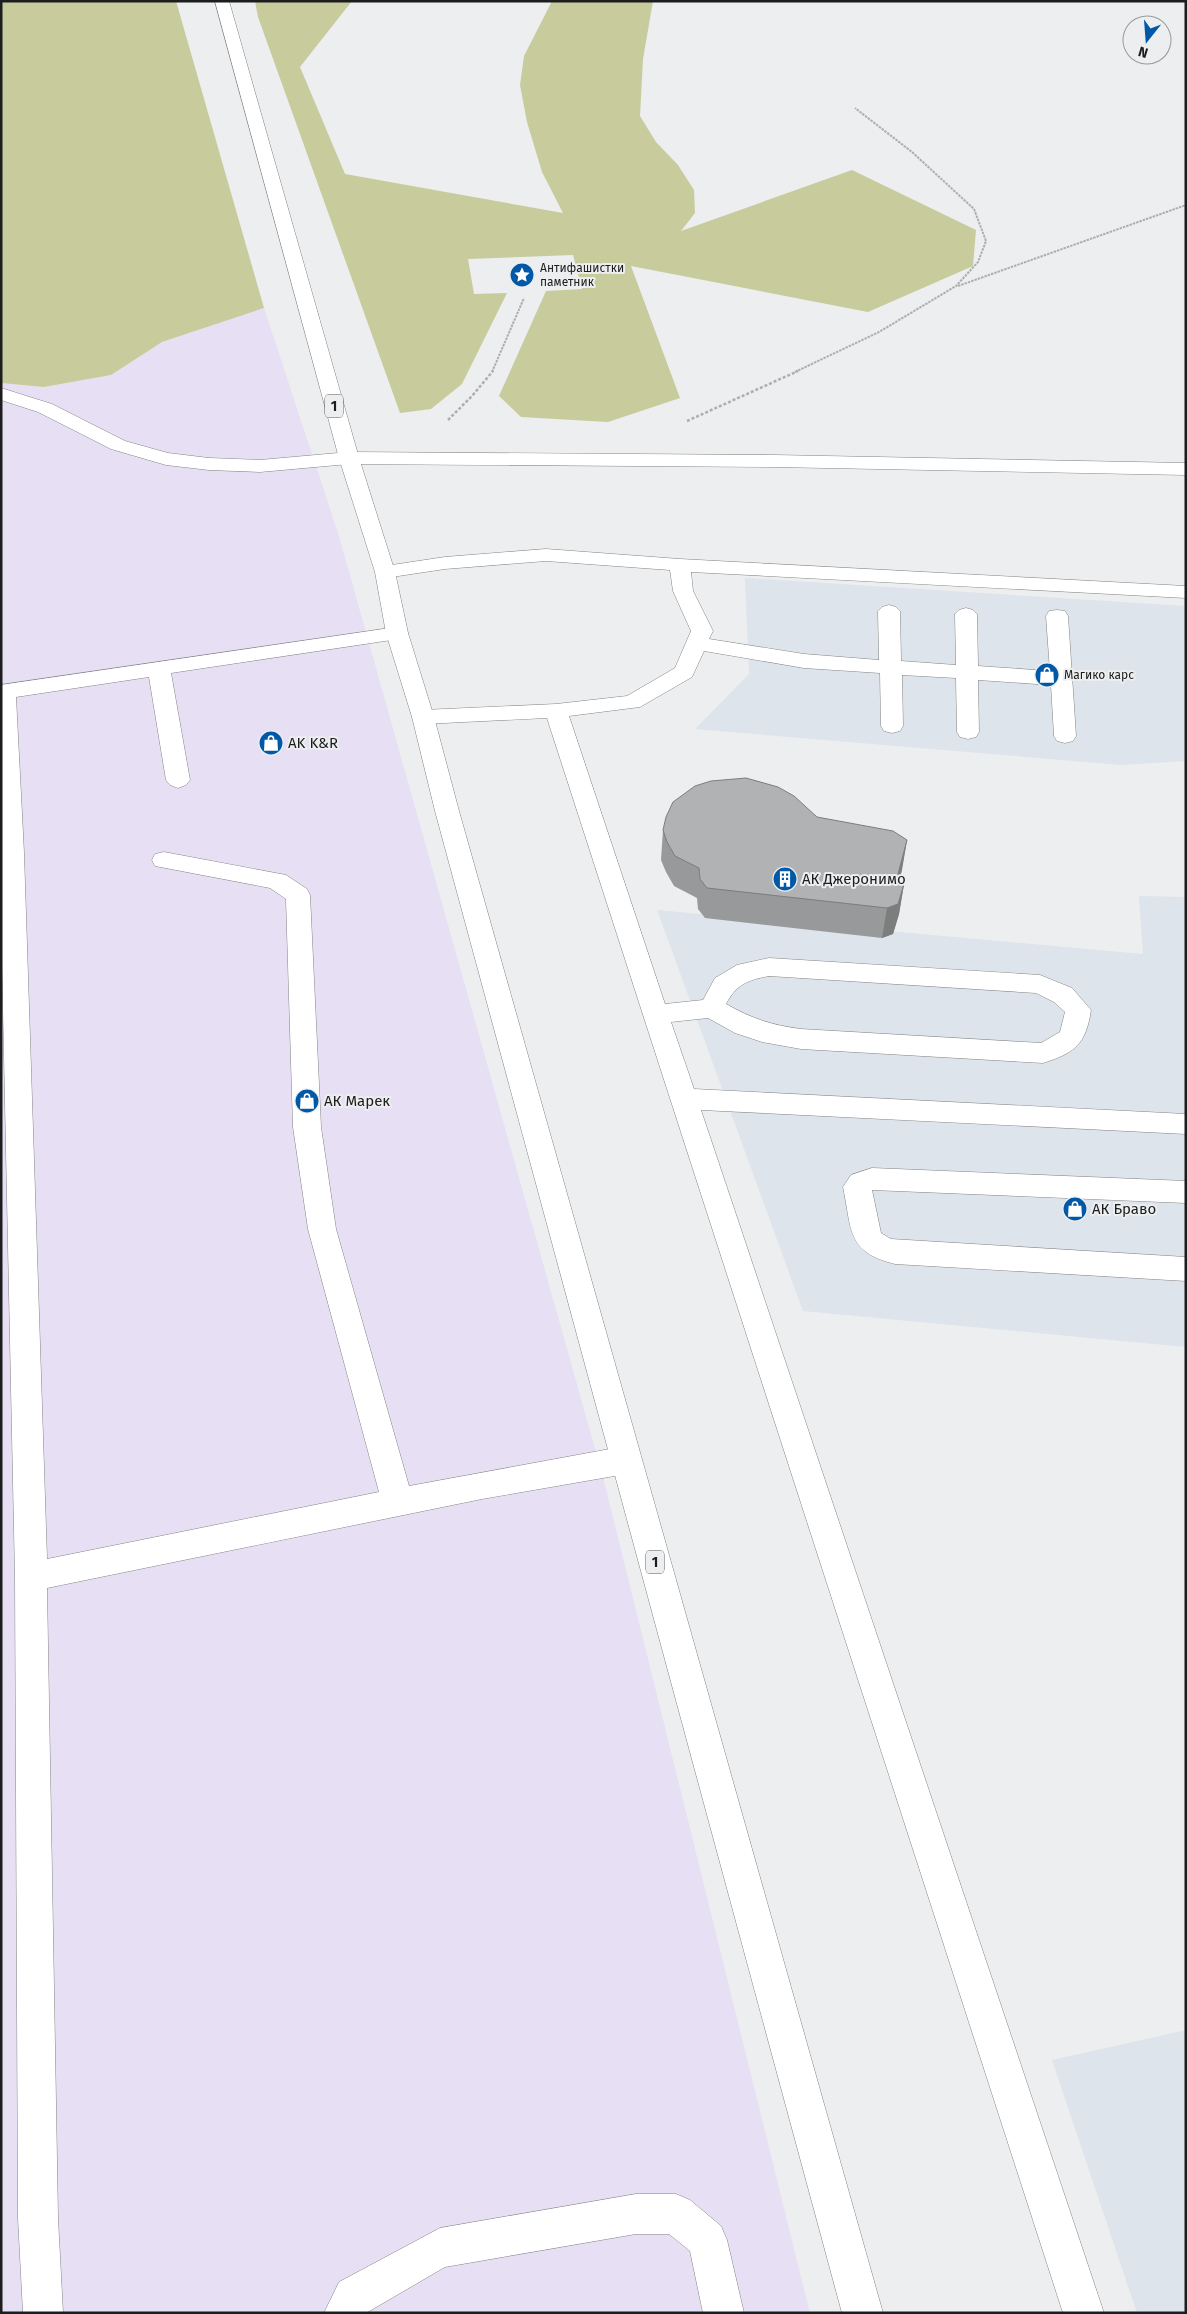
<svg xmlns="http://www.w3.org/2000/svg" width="1187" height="2314" font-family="'Fira Sans',sans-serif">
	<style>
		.built { fill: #dee4ec }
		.industrial { fill: #e7e0f5 }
		.green { fill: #c8cb9c }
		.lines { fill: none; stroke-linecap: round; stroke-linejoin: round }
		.minor-casing { stroke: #838485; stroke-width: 1 }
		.major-casing { stroke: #838485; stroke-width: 1 }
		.path-far1 { stroke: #adaeaf; stroke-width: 2; stroke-dasharray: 2.5 1; stroke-linecap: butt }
		.path { stroke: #adaeaf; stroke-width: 2.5; stroke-dasharray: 3 2; stroke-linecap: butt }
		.minor { fill: #fff; fill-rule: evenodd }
		.major { fill: #fff; fill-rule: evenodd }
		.wall { fill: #98999a }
		.shaded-wall { fill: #7c7d7d }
		.building { fill: #b1b2b3; stroke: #7c7d7d }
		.labels { text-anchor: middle; stroke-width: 4; stroke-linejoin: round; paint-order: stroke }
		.far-poi-label { font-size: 12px; fill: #1c1d1d; stroke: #edeeef; text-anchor: start }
		.shield { fill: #edeeef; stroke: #5b5c5c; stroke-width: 1 }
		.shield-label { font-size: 14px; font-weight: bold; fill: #1c1d1d }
		.poi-label { font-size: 15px; fill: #1c1d1d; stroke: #edeeef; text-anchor: start }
	</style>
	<rect width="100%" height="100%" fill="#edeeef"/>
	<g class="built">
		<polygon points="745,578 1186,606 1186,761 1121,765 695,729 749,674"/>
		<polygon points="1139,896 1186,897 1186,1347 803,1311 657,910 1143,954"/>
		<polygon points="1186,2030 1186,2313 1137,2313 1052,2060"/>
	</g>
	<polygon class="industrial" points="264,308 339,536 603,1477 810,2313 1,2313 1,383 44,387 111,375 162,342"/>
	<g class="green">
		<polygon points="1,1 176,1 264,308 162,342 111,375 44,387 1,383"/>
		<polygon points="255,1 352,1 300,67 345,174 563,213 542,172 527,122 520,85 524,56 552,1 653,1 643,59 640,116 656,142 678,165 694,190 695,213 681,231 852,170 976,230 973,266 868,312 631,266 680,398 608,422 521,417 499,396 546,291 582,289 573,255 468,259 474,294 507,293 462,384 431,409 400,413 258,17"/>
	</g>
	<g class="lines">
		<defs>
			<g id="minor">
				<polygon points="1,388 52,404 125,441 168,453 209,458 260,460 349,452 774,455 1186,463 1186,475 774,467 349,464 260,472 209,470 166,465 111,449 38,412 1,400"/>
				<path d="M546,549L680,559L1186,586V598L691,572L693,591L713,631L709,639L804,654L879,660L878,611L882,607L889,605L896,607L900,611L901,661L956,665L955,614L959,610L966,608L973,610L977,614L978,666L1050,671L1046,616L1049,611L1057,610L1065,611L1068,616L1076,736L1073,741L1065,743L1057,741L1054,736L1051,685L978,680L979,732L976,737L968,739L960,737L957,732L956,678L902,675L903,726L900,731L892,733L884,731L881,726L880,673L804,668L704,651L692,677L640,707L569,716L665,1004L703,1000L715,978L737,965L769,958L1040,975L1072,988L1091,1010C1086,1044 1075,1053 1043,1063L801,1049L762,1042L735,1033L708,1018L671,1022L694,1089L1186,1114V1134L701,1110L1104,2313H1063L547,718L423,724L415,722L412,717L415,712L423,710L556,704L627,696L675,668L691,631L673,591L670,570L546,561L445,569L385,578L378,576L375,572L378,568L385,566L445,557ZM769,976L1036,993L1054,1002L1065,1012L1060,1032L1041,1043L801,1029C771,1025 753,1019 726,1004C736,985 747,980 769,976Z"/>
				<polygon points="397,627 405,628 408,633 405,638 171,673 190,780 186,785 178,788 170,785 166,780 149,677 16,697 24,853 47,1559 379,1492 308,1229 293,1127 286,899 270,888 155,866 152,860 155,854 164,852 286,875 307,889 310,895 321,1127 336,1229 409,1486 626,1446 637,1450 642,1460 637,1470 626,1474 482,1499 47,1588 58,2218 63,2313 23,2313 18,2218 15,1577 1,914 1,685"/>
				<path d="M872,1168L1186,1181V1203L872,1190L881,1233L891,1239L1186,1257V1281L895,1264C846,1252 852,1229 843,1187L851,1175Z"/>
				<polygon points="636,2194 676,2194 690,2200 721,2226 727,2240 744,2313 703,2313 690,2251 669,2234 636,2234 445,2267 366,2313 324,2313 339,2282 440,2228"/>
			</g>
			<polygon id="major" points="215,1 229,1 359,458 395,572 408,633 434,717 459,811 883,2313 842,2313 435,811 412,717 386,633 375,572 339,458"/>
		</defs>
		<use href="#minor" class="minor-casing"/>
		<use href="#major" class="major-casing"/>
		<g class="path-far1">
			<polyline points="958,286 1186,205"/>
			<polyline points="492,372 524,298"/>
			<polyline points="795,372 879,332 956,286 978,262 986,241 974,209 912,152 855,108"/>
		</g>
		<g class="path">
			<polyline points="448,420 472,396 493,371"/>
			<polyline points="687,421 798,371"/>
		</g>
		<use href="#minor" class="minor"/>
		<use href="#major" class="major"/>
	</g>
	<polygon class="wall" points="817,817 907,840 900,878 904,884 899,914 893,934 882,938 705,918 698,909 697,898 674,886 666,872 661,860 663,830"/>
	<g class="shaded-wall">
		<polygon points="907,840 902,870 893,905 898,874"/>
		<polygon points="904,884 899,914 893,934 882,938 887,908"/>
	</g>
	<polygon class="building" points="746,778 778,787 794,796 817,817 893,831 907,840 898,874 904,884 898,904 887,908 707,888 700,879 699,868 675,856 667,842 663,830 666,817 673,802 695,786 711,781"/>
	<defs>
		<symbol id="sight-disc" viewBox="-11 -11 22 22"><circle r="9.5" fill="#0058a6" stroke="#edeeef"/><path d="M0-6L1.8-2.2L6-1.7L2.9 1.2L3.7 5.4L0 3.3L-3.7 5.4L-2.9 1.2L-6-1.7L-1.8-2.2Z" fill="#fff"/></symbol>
		<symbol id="shop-disc" viewBox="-11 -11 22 22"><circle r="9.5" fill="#0058a6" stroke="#edeeef"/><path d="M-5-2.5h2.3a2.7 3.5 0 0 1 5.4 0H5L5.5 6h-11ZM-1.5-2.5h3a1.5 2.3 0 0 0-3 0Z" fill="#fff"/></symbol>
		<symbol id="building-disc" viewBox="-11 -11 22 22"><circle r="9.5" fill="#0058a6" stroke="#edeeef"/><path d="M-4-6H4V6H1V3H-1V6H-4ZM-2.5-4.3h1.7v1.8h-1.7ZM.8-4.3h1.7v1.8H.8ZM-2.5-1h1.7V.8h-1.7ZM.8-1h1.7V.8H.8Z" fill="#fff"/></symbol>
	</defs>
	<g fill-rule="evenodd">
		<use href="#sight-disc" x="508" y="261" width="28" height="28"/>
		<use href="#shop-disc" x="1033" y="661" width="28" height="28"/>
		<use href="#shop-disc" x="257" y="729" width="28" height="28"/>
		<use href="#building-disc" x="771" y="865" width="28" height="28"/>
		<use href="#shop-disc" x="293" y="1087" width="28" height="28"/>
		<use href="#shop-disc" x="1061" y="1195" width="28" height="28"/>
	</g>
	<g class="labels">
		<g class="far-poi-label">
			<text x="540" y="272">Антифашистки<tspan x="540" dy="14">паметник</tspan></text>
			<text x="1064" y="679">Магико карс</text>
		</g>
		<g class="shield">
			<rect x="325" y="394.5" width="18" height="23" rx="4"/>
			<rect x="646" y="1550.5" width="18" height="23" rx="4"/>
		</g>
		<g class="shield-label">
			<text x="334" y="411">1</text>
			<text x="655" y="1567">1</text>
		</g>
		<g class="poi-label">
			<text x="288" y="748">AK K&amp;R</text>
			<text x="802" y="884">АК Джеронимо</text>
			<text x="324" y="1106">АК Марек</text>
			<text x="1092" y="1214">АК Браво</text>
		</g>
	</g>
	<rect width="1187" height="2314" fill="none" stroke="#1c1d1d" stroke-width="5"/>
	<g transform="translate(1147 40) rotate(197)"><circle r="24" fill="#edeeef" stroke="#999a9b"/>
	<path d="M0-4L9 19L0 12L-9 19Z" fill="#0058a6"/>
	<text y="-8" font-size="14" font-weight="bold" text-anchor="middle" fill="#1c1d1d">N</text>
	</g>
</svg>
